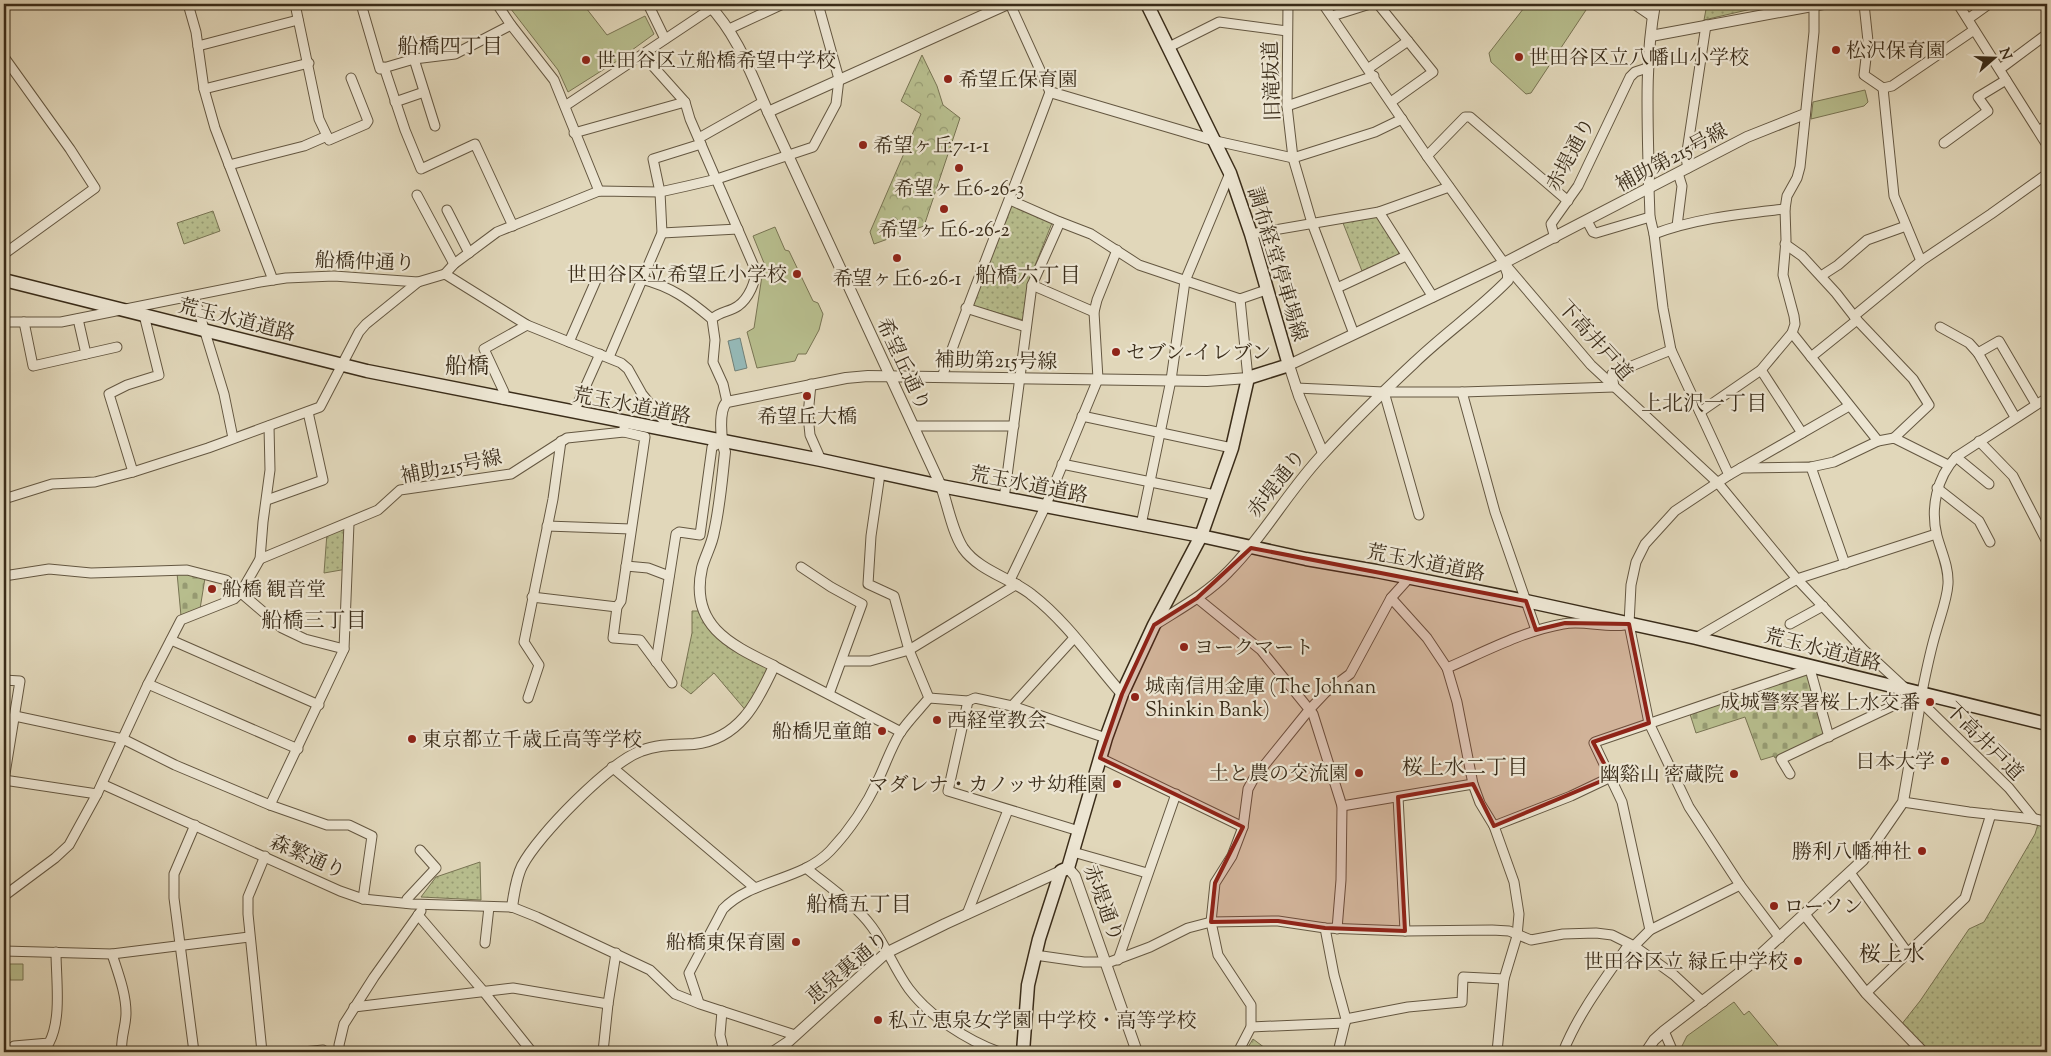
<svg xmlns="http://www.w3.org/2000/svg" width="2051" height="1056" font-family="'Sorts Mill Goudy','Noto Serif JP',serif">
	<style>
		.grass { fill: #b7bd8d; stroke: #787453 }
		.forest { fill: url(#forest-crowns); stroke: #787453 }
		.cemetery { fill: url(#cemetery-stones); stroke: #787453 }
		.park { fill: url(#park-dots); stroke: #787453 }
		.water { fill: #95b8b6; stroke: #718077 }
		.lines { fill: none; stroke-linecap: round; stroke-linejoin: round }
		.minor-casing { stroke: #645741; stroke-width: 11 }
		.tertiary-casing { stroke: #645741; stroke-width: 12 }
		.secondary-casing { stroke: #3a2c19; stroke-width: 15 }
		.minor { stroke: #ece5d2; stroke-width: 9 }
		.tertiary { stroke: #ece5d2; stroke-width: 10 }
		.secondary { stroke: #ece5d2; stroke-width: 12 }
		.marked { fill: #8f2418; fill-opacity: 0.2; stroke: #8f2418; stroke-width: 4; stroke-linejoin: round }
		.poi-dot { fill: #8f2418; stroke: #ece5d2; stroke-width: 2 }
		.labels { text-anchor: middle; stroke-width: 4.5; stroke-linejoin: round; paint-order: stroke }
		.poi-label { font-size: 20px; fill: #3a2c19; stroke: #ece5d2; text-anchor: start }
		.street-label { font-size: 20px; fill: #3a2c19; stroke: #ece5d2 }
		.neighbourhood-label { font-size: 21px; fill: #3a2c19; stroke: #ece5d2 }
		.quarter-label { font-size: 22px; fill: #3a2c19; stroke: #ece5d2 }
	</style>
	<defs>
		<pattern id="forest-crowns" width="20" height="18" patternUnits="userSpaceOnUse" patternTransform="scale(1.25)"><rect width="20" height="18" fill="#b7bd8d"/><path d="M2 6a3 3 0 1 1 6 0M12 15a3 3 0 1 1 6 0" fill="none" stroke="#969a72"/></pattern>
		<pattern id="cemetery-stones" width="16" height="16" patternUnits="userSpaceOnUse" patternTransform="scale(1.25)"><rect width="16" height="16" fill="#b7bd8d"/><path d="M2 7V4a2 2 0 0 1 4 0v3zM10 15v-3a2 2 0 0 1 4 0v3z" fill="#969a72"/></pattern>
		<pattern id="park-dots" width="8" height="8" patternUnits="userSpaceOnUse" patternTransform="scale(1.25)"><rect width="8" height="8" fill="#b7bd8d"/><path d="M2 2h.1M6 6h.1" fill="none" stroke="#969a72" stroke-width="1.8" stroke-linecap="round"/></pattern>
	</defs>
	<rect width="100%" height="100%" fill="#e1d7ba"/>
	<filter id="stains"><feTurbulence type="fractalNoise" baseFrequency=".004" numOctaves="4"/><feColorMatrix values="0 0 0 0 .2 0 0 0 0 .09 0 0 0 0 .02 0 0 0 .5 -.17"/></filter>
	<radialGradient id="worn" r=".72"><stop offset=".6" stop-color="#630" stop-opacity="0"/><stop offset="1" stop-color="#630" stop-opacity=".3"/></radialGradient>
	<g class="grass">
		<polygon points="507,4 583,4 607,35 645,16 654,34 617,61 568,92 558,70"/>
		<polygon points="1527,4 1536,8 1547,6 1549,4 1576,4 1586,10 1531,93 1526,94 1491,62 1489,53"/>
		<polygon points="1865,90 1868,102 1864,106 1811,119 1813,102"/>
		<polygon points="775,227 785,250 789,251 813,301 818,303 823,314 819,330 806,354 798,354 795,361 757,368 747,332 754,328 764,263 753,236"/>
		<polygon points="9,964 23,964 23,980 10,980"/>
		<polygon points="1734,1002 1744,1015 1749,1011 1783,1052 1685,1052 1682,1046 1687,1036"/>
	</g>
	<g class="forest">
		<polygon points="922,55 937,86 943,105 960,118 924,226 874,244 870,232 921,114 901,101"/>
		<polygon points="1253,1039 1269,1051 1269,1052 1245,1052"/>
	</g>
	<g class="cemetery">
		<polygon points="177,573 184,573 205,578 200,609 181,616"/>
		<polygon points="1807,672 1827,736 1775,758 1774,756 1761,760 1745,717 1696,733 1689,711"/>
	</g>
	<g class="park">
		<polygon points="1707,4 1773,4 1704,20"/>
		<polygon points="1011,205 1052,223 1028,283 1023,320 970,305"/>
		<polygon points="213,211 220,231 184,244 177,223"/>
		<polygon points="1374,217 1379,218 1399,251 1398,255 1362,271 1343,223"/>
		<polygon points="348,524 347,569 324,573 327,533"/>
		<polygon points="692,611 702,611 711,626 772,666 748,713 714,673 691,694 681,686 692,633"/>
		<polygon points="2038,824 2047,827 2047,1052 1928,1052 1901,1025 1920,1001 1969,929 1984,922 2035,834"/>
		<polygon points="480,862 481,900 421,897 436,877"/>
	</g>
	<polygon class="water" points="740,338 747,368 735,371 728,341"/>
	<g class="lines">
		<defs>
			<g id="minor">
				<polyline points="188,4 196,32 204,89 215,128 273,280"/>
				<polyline points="295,4 319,119 329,140 366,124 368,121 351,78"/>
				<polyline points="361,4 380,69 414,59 455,54 511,25"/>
				<polyline points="497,4 511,25 554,80 599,191"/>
				<polyline points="648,4 665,39"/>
				<polyline points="1288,4 1287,106 1293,158 1312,223 1354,334"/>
				<polyline points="1323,4 1427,156 1504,263 1591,365 1718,483 1797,579 1864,650 1905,688"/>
				<polyline points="1378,4 1433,72 1391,102"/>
				<polyline points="1634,4 1653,17"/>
				<polyline points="1864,4 1868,41 1864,75 1883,88 1892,86 1974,30"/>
				<polyline points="1891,4 1897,4"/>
				<polyline points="1958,4 2047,145"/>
				<polyline points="1332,16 1370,4"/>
				<polyline points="1968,19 1989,4"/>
				<polyline points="729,29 783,4"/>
				<polyline points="198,46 298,20"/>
				<polyline points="1169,47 1219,22 1287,31"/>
				<path d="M643,55L685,102L690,119L755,269C757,281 748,299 738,306C730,312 720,311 712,319L715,340L713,362L723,384L727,402"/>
				<polyline points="4,57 70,149 95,188 4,254"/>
				<polyline points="414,59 435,126"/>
				<polyline points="384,67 405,130 421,169 475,144 513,226"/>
				<polyline points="1369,68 1408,41"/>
				<polyline points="2000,69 2047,34"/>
				<polyline points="1883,88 1894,196 1921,261"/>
				<polyline points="204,89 309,63"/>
				<polyline points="395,102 424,92"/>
				<polyline points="565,106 712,8"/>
				<polyline points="1287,106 1374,76"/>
				<polyline points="2039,131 2047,125"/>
				<polyline points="574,133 685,102"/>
				<polyline points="699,138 763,102"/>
				<polyline points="1216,141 1293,158 1375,132 1402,119"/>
				<polyline points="1944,143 1988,111 1978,97 2006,80"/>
				<polyline points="1427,156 1465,117 1470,117 1568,201"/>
				<polyline points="229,165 304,146 327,136"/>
				<polyline points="1688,168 1686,158 1706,25"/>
				<polyline points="1649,188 1650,217 1654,234 1663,308 1671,350 1729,475"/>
				<polyline points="417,195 454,264"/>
				<polyline points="1010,200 1060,222 1091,234 1139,265 1240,299"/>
				<polyline points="447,210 469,253"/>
				<polyline points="1379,212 1433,297"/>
				<polyline points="1587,221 1593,232 1596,233 1650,217"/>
				<polyline points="1677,226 1682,186 1678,173"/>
				<polyline points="662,233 738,229"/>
				<polyline points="1251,234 1379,212 1449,187"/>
				<path d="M1654,234C1696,218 1741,214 1785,209"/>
				<polyline points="1555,238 1551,224 1578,186 1630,77 1635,72 1647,68"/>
				<polyline points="1785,244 1802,256 1836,293 1857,320 1913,379 1929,405 1894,438"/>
				<polyline points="445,274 454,264 497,232 599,191 660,192 687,186 717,179 813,147 836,104 839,79 818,4"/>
				<polyline points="1821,276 1838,265 1867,240 1906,226"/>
				<path d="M641,279C672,287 688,299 712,319"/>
				<polyline points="1032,285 1094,312"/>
				<polyline points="1337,288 1406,256"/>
				<polyline points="194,296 224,394 233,438"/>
				<polyline points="1240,299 1248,378"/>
				<polyline points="1240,299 1266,290"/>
				<polyline points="966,308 1026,327"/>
				<polyline points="1854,316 1921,261 1991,214 2047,174"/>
				<polyline points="78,319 86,354"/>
				<polyline points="4,322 61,322 260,282 286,278 334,276 418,282 445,274 527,325 621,363 628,369 642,394 672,431"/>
				<polyline points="24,322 33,366 117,347"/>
				<polyline points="1940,327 1969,343 1978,353 2015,417"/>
				<polyline points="1792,333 1878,441"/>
				<polyline points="569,342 597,278"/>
				<polyline points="1978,353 1999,341 2036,404"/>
				<polyline points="609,357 662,233 660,192 653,159 701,144"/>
				<polyline points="1811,357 1857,320"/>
				<polyline points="1761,370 1802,433"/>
				<path d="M942,377C976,281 1015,187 1050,92L1010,4"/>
				<polyline points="811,384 808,415 810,435 821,460"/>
				<polyline points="1296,388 1384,392 1462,392 1614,387 1612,374 1671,350"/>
				<polyline points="1384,392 1419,515"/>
				<polyline points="1462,392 1495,512 1536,630"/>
				<polyline points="503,399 504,392 484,349 527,325"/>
				<polyline points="574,412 600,354"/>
				<polyline points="1700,412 1761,370 1792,333 1795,324 1794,316 1783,275 1786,240 1785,209 1787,196 1797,178 1800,167 1814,32 1814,5"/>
				<polyline points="1082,416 1232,448"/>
				<polyline points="914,426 1014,426"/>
				<polyline points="624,428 624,432 645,437 621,601 617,607 613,638 640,640 672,683"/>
				<polyline points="1979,441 2013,476 2047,542"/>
				<polyline points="1956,457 1989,484"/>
				<polyline points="1062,464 1215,495"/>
				<polyline points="1811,467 1845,564"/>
				<polyline points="1741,468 1811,467 1834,462 1878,441 1894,438 1948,465"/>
				<polyline points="133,472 109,394 127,385 159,375 144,315"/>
				<polyline points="880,474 871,536 868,584 894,596 909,650 929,698"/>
				<polyline points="1937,488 1979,521 1990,542"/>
				<polyline points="4,499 52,484 95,482 133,472 208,448 320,407 359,332 366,324 418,282"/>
				<polyline points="1004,499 1032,285 1060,222"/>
				<polyline points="267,500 323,480 308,412"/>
				<polyline points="1141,525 1171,380 1185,281 1230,173"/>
				<polyline points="547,526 631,529"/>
				<polyline points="260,559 378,510 400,490 511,474 567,438 624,432"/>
				<polyline points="626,566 648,568 669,576"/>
				<polyline points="801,567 831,587 862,604 829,694"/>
				<polyline points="4,576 49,569 91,573 187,570 226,580 282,628 305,639 344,649"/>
				<polyline points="1010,580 1045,507 1098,379 1094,312 1097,300 1117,250"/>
				<polyline points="532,597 617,607"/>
				<polyline points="1197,598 1261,650 1313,714 1342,806 1341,880 1337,929"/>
				<polyline points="1391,598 1427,638 1447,668 1457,702 1473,784 1480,803 1494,826 1514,882 1519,914 1517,936 1504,979 1497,1052"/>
				<polyline points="1790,624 1823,606"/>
				<polyline points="1696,638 1797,579 1936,534"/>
				<polyline points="171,640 319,705"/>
				<polyline points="842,661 870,661 909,650 1017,584"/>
				<polyline points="656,662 676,534 679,532 700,535 712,447 722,442"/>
				<polyline points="774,666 901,732"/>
				<path d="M1447,668C1484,652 1523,631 1563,624C1583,620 1604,628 1625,625"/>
				<polyline points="1810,669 1829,737"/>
				<polyline points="4,680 20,681 4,780"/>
				<polyline points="148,684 298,749"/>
				<polyline points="528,698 539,665 524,642 553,499 561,441"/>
				<polyline points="929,698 968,701 975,698 1012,706 1106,738"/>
				<polyline points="968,701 948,791 1079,831"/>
				<polyline points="1921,702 2009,788 2034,819"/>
				<polyline points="1012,706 1074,638"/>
				<polyline points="15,716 123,739 175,765 270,805 327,825 349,825 372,836 363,899"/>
				<polyline points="1100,758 1243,827"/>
				<polyline points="612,767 755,888"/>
				<path d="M1790,774L1781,759L1922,692C1926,672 1930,652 1936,632C1940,617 1947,600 1948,584C1949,567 1941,551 1937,536C1930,508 1937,477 1956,457L2047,398"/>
				<polyline points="4,780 97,794"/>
				<polyline points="102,784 340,891 363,899 412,904 512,907 537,917 650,970 675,994 700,1004 795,1035"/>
				<polyline points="1398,797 1405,931"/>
				<polyline points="1903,802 1969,812 2034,819"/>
				<polyline points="270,805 344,649 349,523"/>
				<polyline points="1342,806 1473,784"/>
				<polyline points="1494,826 1571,796 1611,777"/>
				<polyline points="1073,852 1147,873"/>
				<path d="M806,868C828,886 855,904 872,927C886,946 895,970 909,989C930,1017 967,1040 999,1052"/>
				<polyline points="1851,874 1907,952"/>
				<polyline points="4,896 55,858 69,845 97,794 148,684 181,620 234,599 241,592 260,559 263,522 270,470 269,426"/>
				<polyline points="406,903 407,899 436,868 420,850"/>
				<polyline points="967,914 1008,810"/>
				<polyline points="418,915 484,992 532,1052"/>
				<polyline points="1325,928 1334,975 1346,1019 1338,1052"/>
				<polyline points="1650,930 1622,802 1594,743 1595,742 1815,667"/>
				<polyline points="1780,938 1740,885 1689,807 1649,723 1629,624 1631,585 1636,562 1645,544 1675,511 1729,475 1849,406"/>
				<polyline points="485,943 489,907"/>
				<polyline points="1634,946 1650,930 1740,885"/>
				<polyline points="4,951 112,954 249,937"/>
				<path d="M112,954C118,973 126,993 126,1013C126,1027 120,1039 122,1052"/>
				<polyline points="1035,955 1084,962 1110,962 1150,947 1188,928 1211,922 1278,921 1325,928 1405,931 1492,930 1509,931 1531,940 1563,934 1596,933 1612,935 1634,946 1674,975 1703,1002"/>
				<polyline points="1118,960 1176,794"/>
				<polyline points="1866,993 1965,898 1991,814"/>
				<path d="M699,1003L689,973L723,909C752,879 801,881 830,851C849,831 867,804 879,778C886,763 891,748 900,733C908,721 920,709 929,698"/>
				<polyline points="354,1007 513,988 608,1004"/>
				<polyline points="722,1011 720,1035 724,1052"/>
				<polyline points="1346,1019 1408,1007 1462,1002 1463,977 1504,979"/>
				<polyline points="1251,1027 1345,1023"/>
				<polyline points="1664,1031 1673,1052"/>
				<path d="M14,1046L49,1043C62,1019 56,979 56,952"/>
				<polyline points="194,1052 174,898 174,874 195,825"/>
				<polyline points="262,1052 248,914 248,897 265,856"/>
				<polyline points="303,1052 323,1050 323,1052"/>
				<polyline points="340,1052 339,1045 344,1024 374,977 421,911"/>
				<polyline points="603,1052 608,1004 616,953"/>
				<polyline points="1238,1052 1251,1027 1251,1005 1218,955 1211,922 1215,883 1232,856 1243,827 1248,789 1254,778 1309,710 1326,692 1350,674 1391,598 1409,578"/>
				<path d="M1563,1052C1579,1012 1605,979 1629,944"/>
			</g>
			<g id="tertiary">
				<path d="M708,4C738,35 751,74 768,112L941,486C948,506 952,531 963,548C979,571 1011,578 1032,595C1067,622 1093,661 1122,694"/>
				<polyline points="1651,36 1823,4"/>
				<polyline points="1050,92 1216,141"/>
				<polyline points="768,112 1008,4"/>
				<path d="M1649,188C1648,126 1644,65 1655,4"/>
				<polyline points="1323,453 1299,396 1289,365 1504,263 1747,137 1805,114"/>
				<path d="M1154,625C1179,609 1207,594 1228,572C1264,536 1288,491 1323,454C1352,422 1383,392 1414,363C1444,334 1479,310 1508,280V274L1504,263"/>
				<polyline points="2034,819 2047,822"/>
				<polyline points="1068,868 1075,876 1137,1052"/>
				<path d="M512,907C514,894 516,878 522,866C538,835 609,763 641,751C658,744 676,745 694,744C739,739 757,703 774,666C731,645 689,626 702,568C705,556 712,545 714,532C720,506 722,479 725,452C721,441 718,410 727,402L846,378L868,376L1207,381L1248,378"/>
				<polyline points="1805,915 1866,993 1923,1052"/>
				<polyline points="773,1052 788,1042 886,953 945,924 1061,871"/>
				<polyline points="1646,1052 1654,1040 1664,1031 1747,967 1863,860 1903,802 1922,692"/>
			</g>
			<g id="secondary">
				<polyline points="4,280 367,371 821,460 941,486 1201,536 1306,559 1376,571 1526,601 1696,638 2047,724"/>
				<polyline points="1023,1052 1028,985 1039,939 1061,871 1068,868 1106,738 1122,694 1154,625 1201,536 1232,448 1248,378 1289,365 1251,234 1230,173 1147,4"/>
			</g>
		</defs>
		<use href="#minor" class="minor-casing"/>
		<use href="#tertiary" class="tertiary-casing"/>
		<use href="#secondary" class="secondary-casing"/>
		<use href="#minor" class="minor"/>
		<use href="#tertiary" class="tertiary"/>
		<use href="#secondary" class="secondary"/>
	</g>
	<path class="marked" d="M1251,548L1526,601L1536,630L1565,623L1629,624L1649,723L1593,742L1611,777L1494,826L1473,784L1398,797L1405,931L1325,928L1278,921L1211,922L1215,883L1243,827L1100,758L1122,694L1154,625L1197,598Z"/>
	<g class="poi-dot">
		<circle cx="1836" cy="50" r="5"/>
		<circle cx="1519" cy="57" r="5"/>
		<circle cx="586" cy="60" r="5"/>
		<circle cx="948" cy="79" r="5"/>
		<circle cx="863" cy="145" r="5"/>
		<circle cx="959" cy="168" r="5"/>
		<circle cx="944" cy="209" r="5"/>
		<circle cx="897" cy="258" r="5"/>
		<circle cx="797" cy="274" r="5"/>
		<circle cx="1116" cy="352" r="5"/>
		<circle cx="807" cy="396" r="5"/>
		<circle cx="212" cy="589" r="5"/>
		<circle cx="1184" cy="647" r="5"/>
		<circle cx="1135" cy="697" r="5"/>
		<circle cx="1930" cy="702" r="5"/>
		<circle cx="937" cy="720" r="5"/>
		<circle cx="882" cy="731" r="5"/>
		<circle cx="412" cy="739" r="5"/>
		<circle cx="1945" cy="761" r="5"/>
		<circle cx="1359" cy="773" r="5"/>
		<circle cx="1734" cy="774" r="5"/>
		<circle cx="1117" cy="784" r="5"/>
		<circle cx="1922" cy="851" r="5"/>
		<circle cx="1774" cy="906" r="5"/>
		<circle cx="796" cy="942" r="5"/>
		<circle cx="1798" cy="961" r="5"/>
		<circle cx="878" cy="1020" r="5"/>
	</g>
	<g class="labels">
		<g class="poi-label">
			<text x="1846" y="57">松沢保育園</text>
			<text x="1529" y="64">世田谷区立八幡山小学校</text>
			<text x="596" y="67">世田谷区立船橋希望中学校</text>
			<text x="958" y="86">希望丘保育園</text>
			<text x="873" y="152">希望ヶ丘7-1-1</text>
			<text x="959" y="195" text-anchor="middle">希望ヶ丘6-26-3</text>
			<text x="944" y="236" text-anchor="middle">希望ヶ丘6-26-2</text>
			<text x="787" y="281" text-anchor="end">世田谷区立希望丘小学校</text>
			<text x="897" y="285" text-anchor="middle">希望ヶ丘6-26-1</text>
			<text x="1126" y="359">セブン-イレブン</text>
			<text x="807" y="423" text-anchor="middle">希望丘大橋</text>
			<text x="222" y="596">船橋 観音堂</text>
			<text x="1194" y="654">ヨークマート</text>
			<text x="1145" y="693">城南信用金庫 (The Johnan<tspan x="1145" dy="23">Shinkin Bank)</tspan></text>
			<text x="1920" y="709" text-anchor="end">成城警察署桜上水交番</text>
			<text x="947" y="727">西経堂教会</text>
			<text x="872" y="738" text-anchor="end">船橋児童館</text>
			<text x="422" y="746">東京都立千歳丘高等学校</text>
			<text x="1935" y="768" text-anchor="end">日本大学</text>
			<text x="1349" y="780" text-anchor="end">土と農の交流園</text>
			<text x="1724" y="781" text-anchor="end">幽谿山 密蔵院</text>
			<text x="1107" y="791" text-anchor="end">マダレナ・カノッサ幼稚園</text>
			<text x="1912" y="858" text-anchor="end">勝利八幡神社</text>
			<text x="1784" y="913">ローソン</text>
			<text x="786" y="949" text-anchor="end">船橋東保育園</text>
			<text x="1788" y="968" text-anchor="end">世田谷区立 緑丘中学校</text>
			<text x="888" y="1027">私立 恵泉女学園 中学校・高等学校</text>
		</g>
		<g class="street-label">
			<text transform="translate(1271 81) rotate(-92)" y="7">旧滝坂道</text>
			<text transform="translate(1570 154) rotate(-62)" y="7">赤堤通り</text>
			<text transform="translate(1671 157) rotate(-28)" y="7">補助第215号線</text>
			<text transform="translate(365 261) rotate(2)" y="7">船橋仲通り</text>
			<text transform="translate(1278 264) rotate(73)" y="7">調布経堂停車場線</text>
			<text transform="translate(237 319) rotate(14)" y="7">荒玉水道道路</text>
			<text transform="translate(1596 340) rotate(48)" y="7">下高井戸道</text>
			<text transform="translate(996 360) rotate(1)" y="7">補助第215号線</text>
			<text transform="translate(904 364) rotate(65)" y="7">希望丘通り</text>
			<text transform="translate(632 405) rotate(11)" y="7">荒玉水道道路</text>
			<text transform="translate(451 466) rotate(-11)" y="7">補助215号線</text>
			<text transform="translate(1276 483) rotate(-52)" y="7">赤堤通り</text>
			<text transform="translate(1029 484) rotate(11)" y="7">荒玉水道道路</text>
			<text transform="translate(1426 562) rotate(11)" y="7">荒玉水道道路</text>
			<text transform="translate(1823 649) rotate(14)" y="7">荒玉水道道路</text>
			<text transform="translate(1985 741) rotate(45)" y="7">下高井戸道</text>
			<text transform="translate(308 856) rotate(24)" y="7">森繁通り</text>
			<text transform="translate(1104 903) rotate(70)" y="7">赤堤通り</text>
			<text transform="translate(847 967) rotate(-40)" y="7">恵泉裏通り</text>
		</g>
		<g class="neighbourhood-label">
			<text x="450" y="53">船橋四丁目</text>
			<text x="1028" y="282">船橋六丁目</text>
			<text x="1704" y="410">上北沢一丁目</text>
			<text x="314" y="627">船橋三丁目</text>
			<text x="1465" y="774">桜上水二丁目</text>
			<text x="859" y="911">船橋五丁目</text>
		</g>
		<g class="quarter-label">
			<text x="467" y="373">船橋</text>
			<text x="1892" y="961">桜上水</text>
		</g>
	</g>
	<rect width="2051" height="1056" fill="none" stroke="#e1d7ba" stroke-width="20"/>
	<rect x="5" y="5" width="2041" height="1046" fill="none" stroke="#3a2c19" stroke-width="2.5"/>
	<rect x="10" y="10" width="2031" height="1036" fill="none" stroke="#3a2c19"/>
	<g transform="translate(1994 58) rotate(70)" stroke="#ece5d2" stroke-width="4" paint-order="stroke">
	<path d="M0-4L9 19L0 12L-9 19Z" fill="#3a2c19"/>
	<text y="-8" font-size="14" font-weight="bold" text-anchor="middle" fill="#3a2c19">N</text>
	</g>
	<rect width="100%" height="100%" filter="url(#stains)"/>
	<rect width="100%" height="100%" fill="url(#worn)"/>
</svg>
